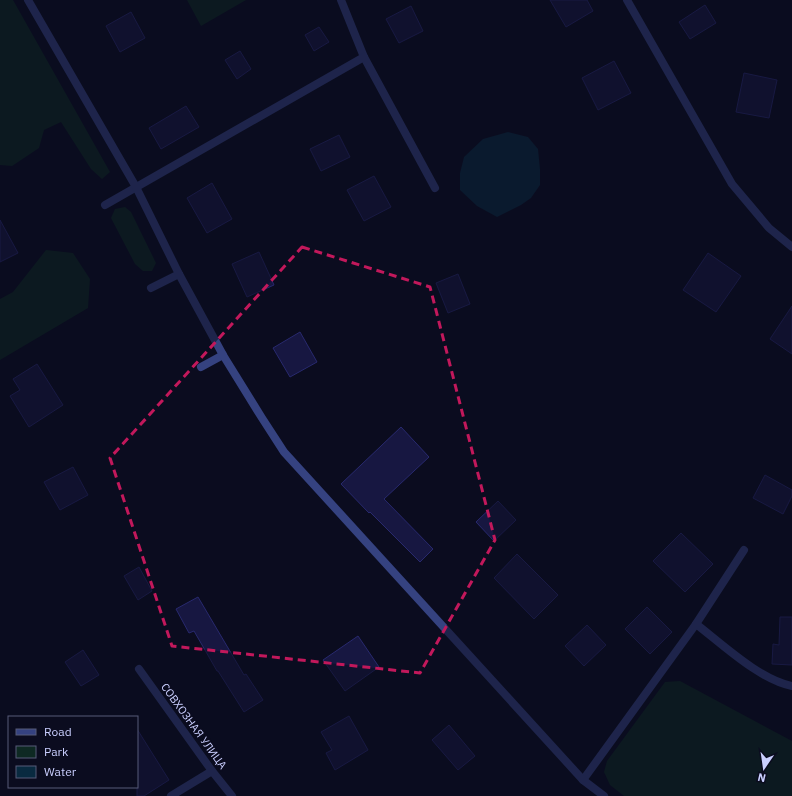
<svg xmlns="http://www.w3.org/2000/svg" width="792" height="796" font-family="'IBM Plex Sans',sans-serif">
	<style>
		.green { fill: #0e2923 }
		.water { fill: #092a40 }
		.building { fill: #171741; stroke: #28296e }
		.lines { fill: none; stroke-linecap: round; stroke-linejoin: round }
		.service { stroke: #354280; stroke-width: 8 }
		.minor { stroke: #354280; stroke-width: 8 }
		.marked { fill: none; stroke: #c2185b; stroke-width: 3; stroke-dasharray: 8 5; stroke-linejoin: round }
		.labels { text-anchor: middle; stroke-width: 3.5; stroke-linejoin: round; paint-order: stroke }
		.street-label { font-size: 11px; fill: #cacfff; stroke: #0b0c1f }
	</style>
	<rect width="100%" height="100%" fill="#0b0c1f"/>
	<g class="green">
		<polygon points="0,0 13,0 110,172 102,179 91,169 61,122 44,130 39,148 12,166 0,165"/>
		<polygon points="187,0 246,0 201,26"/>
		<polygon points="125,207 131,212 156,263 152,271 143,271 135,264 111,218 115,209"/>
		<polygon points="46,250 73,253 90,279 88,308 0,360 0,299 13,292"/>
		<polygon points="680,681 792,741 792,796 624,796 610,785 604,772 607,761 665,682"/>
	</g>
	<polygon class="water" points="508,132 528,137 538,149 540,169 540,185 531,198 521,205 497,217 477,206 460,190 460,173 464,157 483,139"/>
	<g class="building">
		<polygon points="550,0 587,0 593,11 566,27"/>
		<polygon points="705,5 716,23 690,39 679,22"/>
		<polygon points="411,6 423,31 399,43 386,19"/>
		<polygon points="131,12 145,38 120,52 106,26"/>
		<polygon points="319,27 329,42 314,51 305,35"/>
		<polygon points="240,51 251,69 237,79 225,60"/>
		<polygon points="614,61 631,93 598,110 582,78"/>
		<polygon points="744,73 777,80 769,118 736,112"/>
		<polygon points="186,106 199,127 161,149 149,128"/>
		<polygon points="339,135 350,157 321,171 310,149"/>
		<polygon points="374,176 391,207 364,221 347,190"/>
		<polygon points="212,183 232,219 207,233 187,198"/>
		<polygon points="0,220 18,253 0,262"/>
		<polygon points="259,252 274,285 247,297 232,264"/>
		<polygon points="708,253 741,276 716,312 683,290"/>
		<polygon points="458,274 470,304 448,313 436,283"/>
		<polygon points="792,306 792,354 770,339"/>
		<polygon points="300,332 317,362 290,377 273,348"/>
		<polygon points="37,364 63,405 29,427 10,396 20,390 13,379"/>
		<polygon points="401,427 429,457 384,499 433,549 420,562 370,512 369,513 341,484"/>
		<polygon points="73,467 88,495 60,510 44,482"/>
		<polygon points="765,475 792,490 792,496 783,514 753,498"/>
		<polygon points="498,501 516,520 494,541 476,522"/>
		<polygon points="681,533 713,564 685,592 653,561"/>
		<polygon points="517,554 558,595 534,619 494,578"/>
		<polygon points="139,567 152,591 138,600 124,576"/>
		<polygon points="198,597 244,675 246,674 263,700 244,712 218,671 217,671 194,631 189,633 176,609"/>
		<polygon points="647,607 672,632 650,654 625,629"/>
		<polygon points="780,617 792,617 792,665 772,664 773,644 779,645"/>
		<polygon points="587,625 606,645 584,666 565,646"/>
		<polygon points="358,636 379,667 345,691 323,660"/>
		<polygon points="83,650 99,675 81,686 65,662"/>
		<polygon points="349,716 368,750 335,770 326,753 332,750 321,732"/>
		<polygon points="449,725 475,756 458,770 432,740"/>
		<polygon points="137,729 169,780 144,796 137,796"/>
	</g>
	<g class="lines">
		<g class="service">
			<polyline points="341,0 364,57 435,188"/>
			<polyline points="105,205 364,57"/>
			<polyline points="151,288 179,274"/>
			<polyline points="201,367 223,355"/>
			<path d="M696,624C722,644 760,680 792,686"/>
			<polyline points="583,780 696,624 744,550"/>
			<polyline points="171,796 212,771"/>
		</g>
		<g class="minor">
			<polyline points="28,0 136,187 179,274 223,355 262,418 284,452 583,780 604,796"/>
			<polyline points="627,0 732,184 769,228 792,247"/>
			<polyline points="139,669 212,771 232,796"/>
		</g>
	</g>
	<path d="M0 0H792V796H0ZM302,247L430,287L495,540L420,673L172,646L110,458Z" fill="#0b0c1f" fill-opacity=".55" fill-rule="evenodd"/>
	<path class="marked" d="M302,247L430,287L495,540L420,673L172,646L110,458Z"/>
	<g class="labels">
		<g class="street-label">
			<text transform="translate(194 726) rotate(54)" y="4">СОВХОЗНАЯ УЛИЦА</text>
		</g>
	</g>
	<rect x="8" y="716" width="130" height="72" fill="#0b0c1f" stroke="#575a79"/>
	<rect x="16" y="729" width="20" height="6" fill="#354280" stroke="#575a79"/>
	<text x="44" y="736" font-size="12" fill="#cacfff">Road</text>
	<rect x="16" y="746" width="20" height="12" fill="#0e2923" stroke="#575a79"/>
	<text x="44" y="756" font-size="12" fill="#cacfff">Park</text>
	<rect x="16" y="766" width="20" height="12" fill="#092a40" stroke="#575a79"/>
	<text x="44" y="776" font-size="12" fill="#cacfff">Water</text>
	<g transform="translate(764 768) rotate(193)" stroke="#0b0c1f" stroke-width="3" paint-order="stroke">
	<path d="M0-3L7 15L0 10L-7 15Z" fill="#cacfff"/>
	<text y="-6" font-size="11" font-weight="bold" text-anchor="middle" fill="#cacfff">N</text>
	</g>
</svg>
